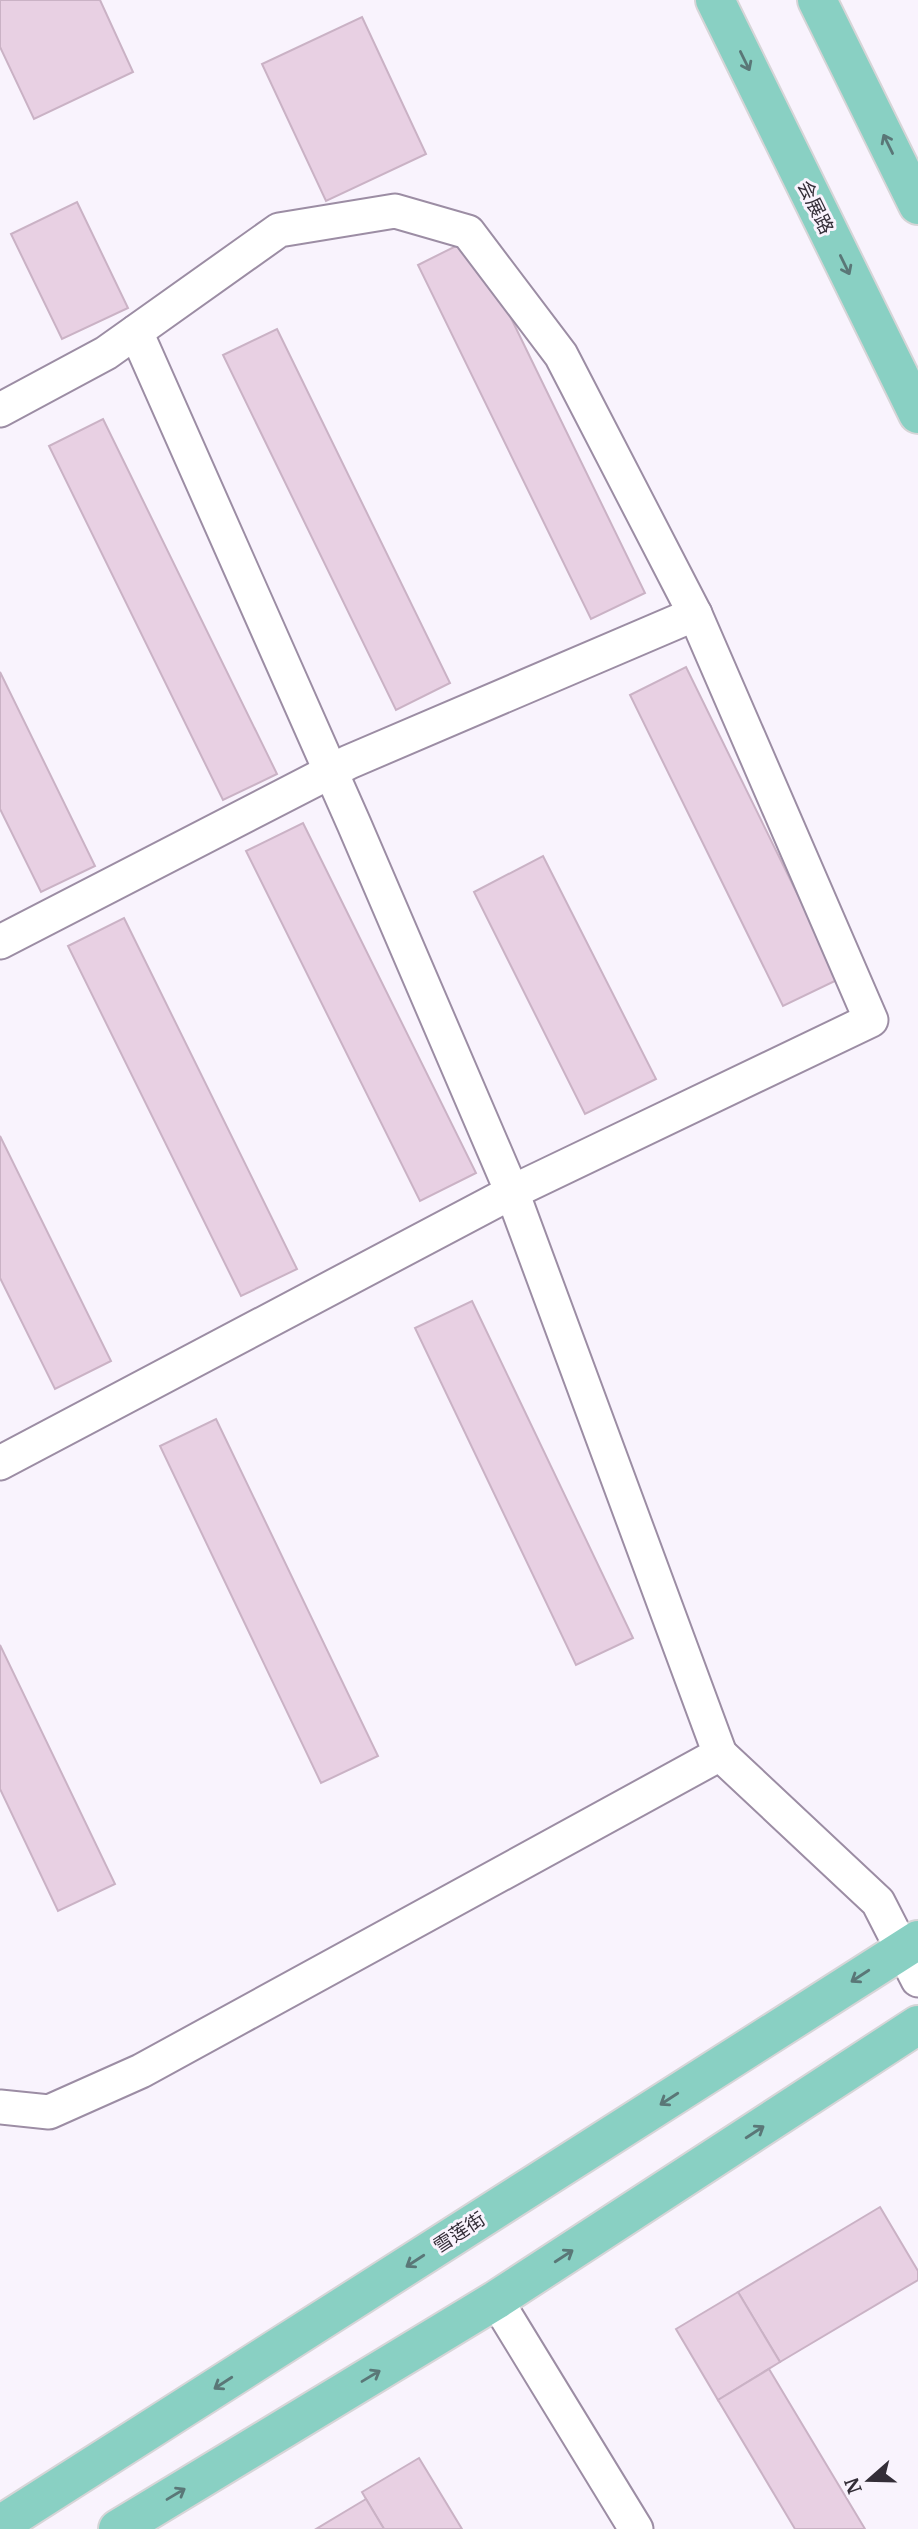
<svg xmlns="http://www.w3.org/2000/svg" width="918" height="2529" font-family="Merriweather,'Noto Sans SC',serif">
	<style>
		.building { fill: #e8d0e3; stroke: #cab2c5; stroke-width: 2 }
		.lines { fill: none; stroke-linecap: round; stroke-linejoin: round }
		.minor-casing { stroke: #9c8da4; stroke-width: 37 }
		.primary-casing { stroke: #d6d5d7; stroke-width: 42 }
		.minor { stroke: #fff; stroke-width: 33 }
		.primary { stroke: #89d0c3; stroke-width: 38 }
		.oneway { stroke: #5a7777 }
		.labels { text-anchor: middle; stroke-width: 6; stroke-linejoin: round; paint-order: stroke }
		.street-label { font-size: 19px; fill: #342e38; stroke: #f9f3fd }
	</style>
	<rect width="100%" height="100%" fill="#f9f3fd"/>
	<g class="building">
		<polygon points="0,0 100,0 133,72 34,119 0,47"/>
		<polygon points="362,17 426,154 326,201 262,64"/>
		<polygon points="77,202 128,308 62,339 11,234"/>
		<polygon points="472,238 645,593 591,619 418,265"/>
		<polygon points="277,329 450,683 396,710 223,355"/>
		<polygon points="103,419 277,774 223,800 49,446"/>
		<polygon points="686,667 839,979 783,1006 630,695"/>
		<polygon points="0,672 95,866 41,892 0,809"/>
		<polygon points="303,823 476,1173 420,1201 246,851"/>
		<polygon points="543,856 656,1079 585,1114 474,892"/>
		<polygon points="124,918 297,1269 241,1296 68,946"/>
		<polygon points="0,1136 111,1361 55,1389 0,1278"/>
		<polygon points="472,1301 633,1638 576,1665 415,1328"/>
		<polygon points="216,1419 378,1756 321,1783 160,1446"/>
		<polygon points="0,1645 115,1884 58,1911 0,1789"/>
		<polygon points="880,2207 918,2271 918,2280 780,2362 738,2292"/>
		<polygon points="738,2292 780,2362 718,2400 676,2329"/>
		<polygon points="769,2369 865,2529 795,2529 718,2400"/>
		<polygon points="419,2458 462,2529 384,2529 366,2499 362,2492"/>
		<polygon points="366,2499 384,2529 316,2529"/>
	</g>
	<g class="lines">
		<defs>
			<g id="minor">
				<polyline points="0,410 106,353 279,230 395,211 468,232 561,355 695,614 871,1020 512,1192 0,1463"/>
				<polyline points="0,942 349,762 695,614"/>
				<polyline points="720,1754 878,1902 918,1980"/>
				<polyline points="0,2107 49,2112 141,2071 720,1754 512,1192 354,824 136,332"/>
				<polyline points="496,2300 636,2529"/>
			</g>
			<g id="primary">
				<polyline points="715,0 918,414"/>
				<polyline points="817,0 918,205"/>
				<polyline points="0,2525 918,1940"/>
				<polyline points="118,2529 496,2300 918,2025"/>
			</g>
		</defs>
		<use href="#minor" class="minor-casing"/>
		<use href="#primary" class="primary-casing"/>
		<use href="#minor" class="minor"/>
		<use href="#primary" class="primary"/>
	</g>
	<defs><path id="oneway-shaft" d="M-6 0H5M1.5-3L5.5 0L1.5 3" fill="none" stroke-width="1.6" stroke-linecap="round" stroke-linejoin="round" transform="scale(1.75)"/></defs>
	<g class="oneway">
		<use href="#oneway-shaft" transform="translate(745 61) rotate(64)"/>
		<use href="#oneway-shaft" transform="translate(888 144) rotate(-116)"/>
		<use href="#oneway-shaft" transform="translate(845 265) rotate(64)"/>
		<use href="#oneway-shaft" transform="translate(860 1976) rotate(147)"/>
		<use href="#oneway-shaft" transform="translate(669 2099) rotate(147)"/>
		<use href="#oneway-shaft" transform="translate(755 2132) rotate(-33)"/>
		<use href="#oneway-shaft" transform="translate(564 2256) rotate(-33)"/>
		<use href="#oneway-shaft" transform="translate(415 2261) rotate(147)"/>
		<use href="#oneway-shaft" transform="translate(371 2376) rotate(-31)"/>
		<use href="#oneway-shaft" transform="translate(223 2383) rotate(147)"/>
		<use href="#oneway-shaft" transform="translate(176 2494) rotate(-31)"/>
	</g>
	<g class="labels">
		<g class="street-label">
			<text transform="translate(816 207) rotate(64)" y="7">会展路</text>
			<text transform="translate(459 2232) rotate(-33)" y="7">雪莲街</text>
		</g>
	</g>
	<g transform="translate(869 2480) rotate(250)" stroke="#f9f3fd" stroke-width="5" paint-order="stroke">
	<path d="M0-5L12 26L0 18L-12 26Z" fill="#342e38"/>
	<text y="-10" font-size="19" font-weight="bold" text-anchor="middle" fill="#342e38">N</text>
	</g>
</svg>
